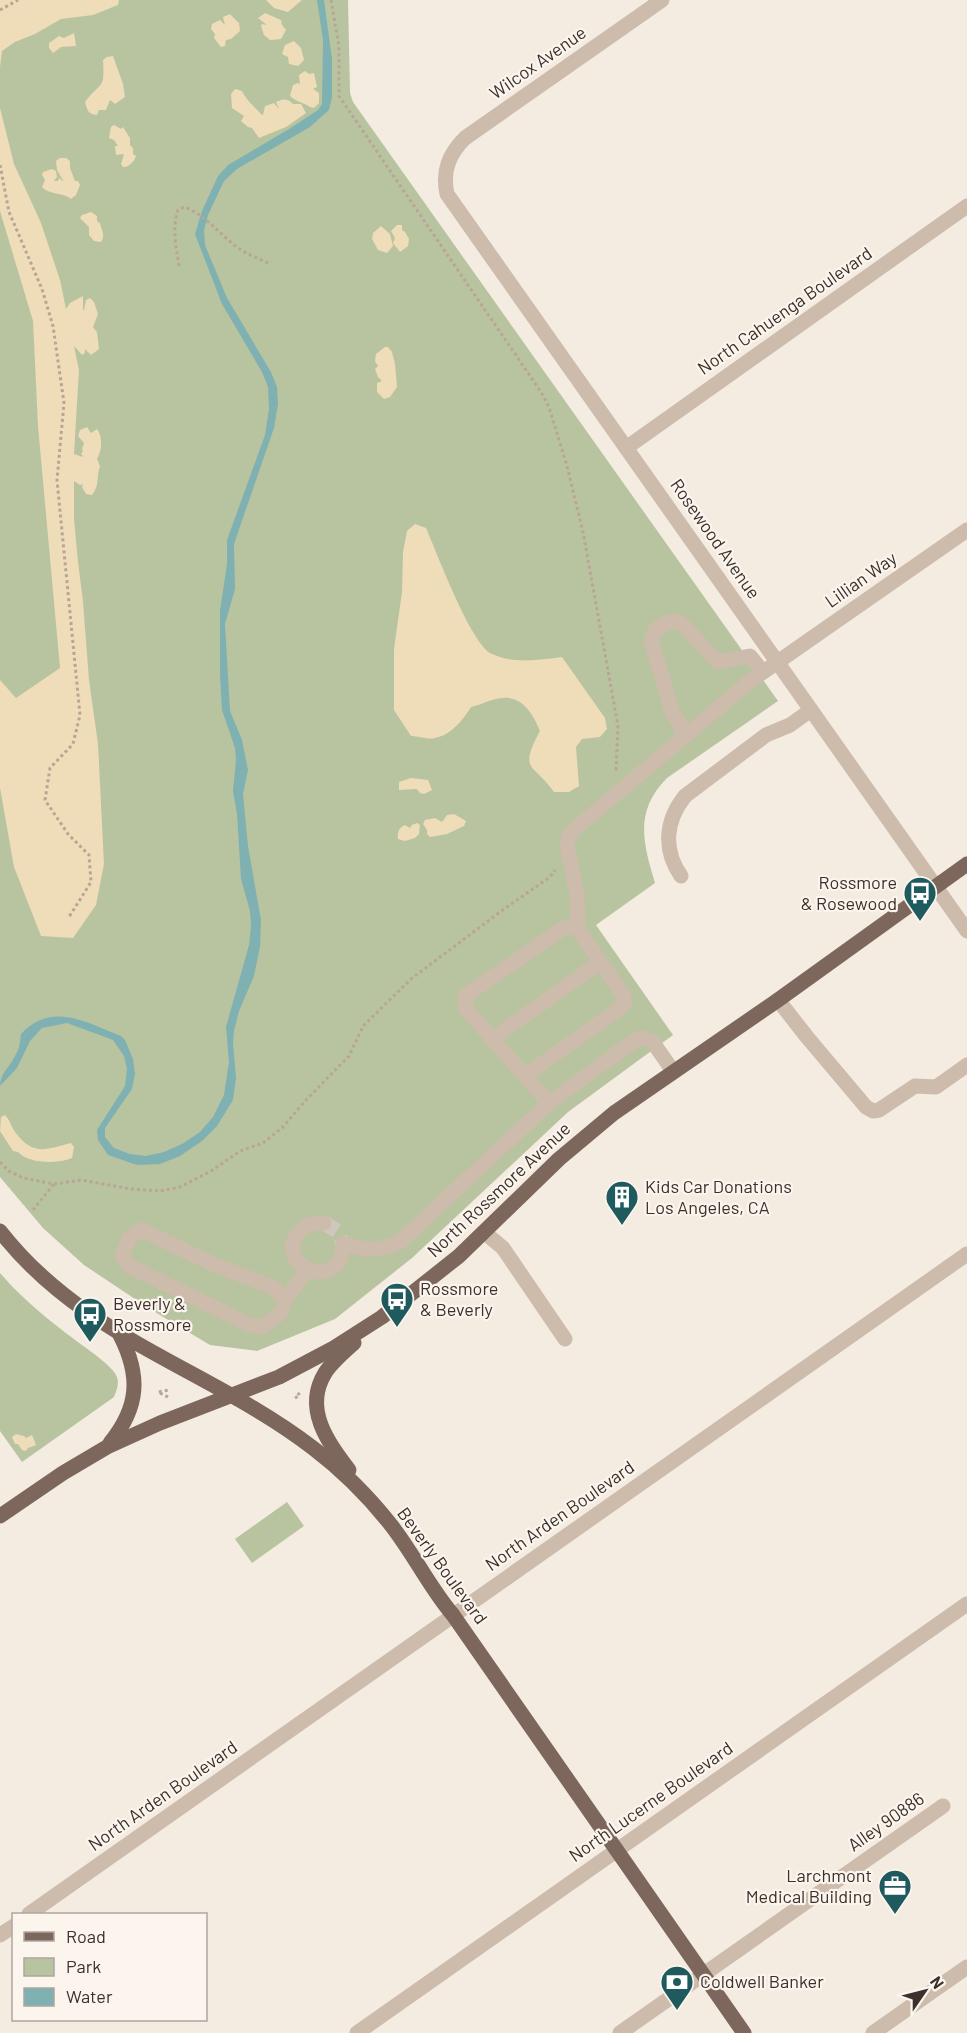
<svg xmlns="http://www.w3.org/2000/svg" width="967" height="2033" font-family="Barlow,sans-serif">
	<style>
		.green { fill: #b8c4a0 }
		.sand { fill: #efdcb8 }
		.water { fill: #7fb0b2 }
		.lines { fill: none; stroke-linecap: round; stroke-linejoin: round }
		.minor-tunnel { stroke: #cfc6bd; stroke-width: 15; stroke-dasharray: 15 8; stroke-linecap: butt }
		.path { stroke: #b9a596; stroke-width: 3; stroke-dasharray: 3 3; stroke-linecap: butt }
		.minor { stroke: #cdbbac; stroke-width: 15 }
		.major { stroke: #7d675c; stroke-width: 15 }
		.labels { text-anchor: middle; stroke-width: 4.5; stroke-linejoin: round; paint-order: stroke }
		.street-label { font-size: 18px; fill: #3b302b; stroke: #fbf5ee }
		.poi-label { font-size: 18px; fill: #3b302b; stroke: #fbf5ee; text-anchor: start }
	</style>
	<rect width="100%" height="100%" fill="#f4ebe1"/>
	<g class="green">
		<path d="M0,0H348L350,93L353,102L778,701L667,778C634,811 643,843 655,883L596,925L673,1035L568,1112L412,1258L335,1319L257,1351L210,1345L150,1309L84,1265L43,1228L0,1177Z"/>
		<path d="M0,1273C18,1294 40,1313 62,1330C75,1341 109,1362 116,1375C120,1382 117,1390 114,1397L22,1462L0,1431Z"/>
		<polygon points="287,1502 304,1526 252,1563 235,1539"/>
	</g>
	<g class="sand">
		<polygon points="0,0 119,0 118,5 93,15 61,19 35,34 15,42 2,51 0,67"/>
		<polygon points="266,0 302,0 288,12 274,8"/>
		<polygon points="265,13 281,20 282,25 286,30 281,39 270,40 264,35 261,26 262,24 267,25 258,18"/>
		<polygon points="230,14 239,23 240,31 231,39 226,40 225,46 221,47 214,38 215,34 211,29 212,24 220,20 225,25 223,17"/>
		<polygon points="74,33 76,46 61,47 53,53 49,48 49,43 59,36 64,38"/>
		<polygon points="294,41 301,48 304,60 298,66 289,64 288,57 282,54 285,45"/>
		<path d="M113,56L123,84L125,97L115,104L110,100L106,110H99L97,115C88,114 87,110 85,102C101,80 105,92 103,60L107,57Z"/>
		<path d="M305,71L309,74L314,73L317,87L313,89L319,93V103L314,108L310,107C303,102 296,102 290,96L293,85L298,83L300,84L299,75Z"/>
		<path d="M235,89L242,91C247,101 254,106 261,114L263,115L265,106L274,103L279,109L276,102C283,99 287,98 293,104H301L306,113L286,127L259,138L252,128L248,127L241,121L244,116L232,108L231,94Z"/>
		<path d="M0,108L14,164L41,223L60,280L66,309L70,303L83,296V310H84L86,300L90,298L94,302L98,314L93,327L97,332L99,349L91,355L85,349V353L82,355L74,346L79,370L74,454L83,457L81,453L83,452L82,449L84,443L78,436L80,430L87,427L91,433L97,429C103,437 102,451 97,459L100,466C96,477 100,485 92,495L86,494L82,487L83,484L80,485L74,481V519L78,562L83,602L89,680L98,744L104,864L96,905L73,938L41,936L14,867L0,788V680L16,698L60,668L38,426L33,321L0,211Z"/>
		<path d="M114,125L121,129L123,127L130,138V145L133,148V154L136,156C135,161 128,168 123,167L121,164L124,154L116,155L115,146H118L114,140L109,138L111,127Z"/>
		<path d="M60,158H66L70,161V168L75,181H78L80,185L76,195L71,199C63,192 49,195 42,187L45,180L42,175L43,172L52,169L56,171L57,177L54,181H58L59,178L64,182L57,170L56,161Z"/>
		<path d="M91,212L97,216V221L100,223C101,230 106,235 101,242L94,241L89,235V227L80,218L82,215Z"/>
		<polygon points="397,225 402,225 402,230 405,232 409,239 408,246 400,252 393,243 395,238 391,231"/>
		<polygon points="381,226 390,234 393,246 387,253 378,250 372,239 373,233"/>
		<polygon points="385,347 388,347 392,352 395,364 397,387 390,397 384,399 377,392 377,383 382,381 378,377 375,369 378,366 375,361 376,354"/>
		<path d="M415,524L426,528C437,553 471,645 492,654C513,664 540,660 562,657L605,718L607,729L600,737L582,739L576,747L579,786L569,792H554C533,762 518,772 540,731C534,716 523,696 503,698C493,698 481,705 471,707C463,720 451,735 435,738C429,740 418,736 411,736L394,710V649L402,592L403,552L407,531Z"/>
		<polygon points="411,778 428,780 432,790 424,794 420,793 417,789 399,790 399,782"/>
		<polygon points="454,814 466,821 464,826 447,834 430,837 427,834 427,830 423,824 425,820 435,818 442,822 447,815"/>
		<path d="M417,823L420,825L419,834L415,838L405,841L398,839C397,833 399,827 405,825L410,828L412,825Z"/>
		<path d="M5,1115C10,1120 11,1126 15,1132C34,1157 46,1149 71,1143L74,1147L72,1158C57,1164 29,1164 18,1152L13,1151L0,1131L1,1117Z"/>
		<polygon points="16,1434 24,1436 26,1438 32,1435 36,1445 28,1448 26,1451 22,1450 18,1444 15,1444 12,1437"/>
	</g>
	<path class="water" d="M317,0H324L332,59V97L329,110L310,127L237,169L224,181L208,215L204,230L205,245L227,298L271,372L277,387L278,404L274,428L234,544L235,589L225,624L230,711L242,740L248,770L243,794L248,846L261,920L260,947L254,976L239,1011L234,1031L233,1043L236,1078L233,1100L217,1126L202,1141L180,1156L160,1164L137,1165L108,1155L98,1140L97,1130L125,1086L127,1069L124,1056L113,1040L67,1023L42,1028L30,1041L17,1068L0,1086C0,1073 11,1066 16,1054C20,1048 20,1041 21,1034C51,1001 86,1022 121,1036L125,1040L133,1059L135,1074L132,1089L105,1128V1137L114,1148L130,1154L146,1156L164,1152L182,1144L200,1132L213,1117L224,1095L229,1062L226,1027L249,945L251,926L250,911L241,879L237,814L233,791L236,760L235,748L222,710L220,674V611L227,564V540L265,435L269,409L268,387L262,372L222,304L195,234L202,211L218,176L228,165L289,129L318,110L322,104L323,40Z"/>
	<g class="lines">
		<polyline class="minor-tunnel" points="324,1223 337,1231 343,1244"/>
		<g class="path">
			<polyline points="331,0 339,46 339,96 541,392 549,407 567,466 583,532 618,726 616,771"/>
			<polyline points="0,10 18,0"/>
			<polyline points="0,165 9,212 42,289 53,326 64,403 57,480 80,715 73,744 50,768 45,800 68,834 89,855 91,882 69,917"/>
			<path d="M179,266C176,247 172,228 178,210L184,207C206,215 218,233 237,247C246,254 260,259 270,264"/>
			<polyline points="0,1162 9,1171 23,1178 54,1184 81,1180 131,1189 160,1191 180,1187 211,1171 240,1151 263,1143 283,1127 306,1100 349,1056 363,1026 411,979 504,909 550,877 555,870"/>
			<polyline points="33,1210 54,1184"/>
			<polyline points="168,1397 158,1392 169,1390"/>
			<polyline points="295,1398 300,1395 296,1392"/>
		</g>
		<g class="minor">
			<path d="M662,0L465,138C449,154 442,171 447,194L967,931"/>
			<polyline points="626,448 967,206"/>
			<polyline points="685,734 672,711 651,640 655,630 669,622 680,622 718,662 750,656 763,672"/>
			<path d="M681,876C663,850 665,821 685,796L766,735L790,725L811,710"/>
			<polyline points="778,1000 807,1037 866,1107 873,1111 879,1110 915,1086 936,1087 967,1065"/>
			<polyline points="492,1039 600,962"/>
			<polyline points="526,1075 623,1006 625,1002 623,995 578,929 577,895 567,845 569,837 576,828 749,682 967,530"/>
			<polyline points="549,1103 466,1009 465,996 562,929 569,927 578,929"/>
			<path d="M324,1223C314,1222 306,1224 299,1232C271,1265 342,1296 343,1244C367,1250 378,1253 401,1241L549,1103L635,1040L643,1038L652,1041L673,1071"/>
			<polyline points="484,1232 503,1248 565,1339"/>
			<polyline points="286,1298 272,1287 215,1265 142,1230 130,1237 122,1255 129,1266 250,1325 262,1327 281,1313 286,1298 308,1270"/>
			<polyline points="29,1914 967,1254"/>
			<polyline points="0,1935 14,1926"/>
			<polyline points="357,2033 967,1604"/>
			<polyline points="620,2033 943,1806"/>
			<polyline points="873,2033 967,1967"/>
		</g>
		<g class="major">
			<path d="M0,1231C84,1339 210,1369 313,1448C342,1470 369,1497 391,1525C414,1554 429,1587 453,1615L744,2033"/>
			<path d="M110,1443C139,1407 141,1376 120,1335"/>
			<path d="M349,1470C328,1442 303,1409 325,1373C332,1362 344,1352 354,1343"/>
			<polyline points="0,1516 63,1473 107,1447 160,1423 279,1377 332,1349 382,1317 459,1256 559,1159 614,1113 778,1000 967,864"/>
		</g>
	</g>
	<defs>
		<symbol id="bus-pin" viewBox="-11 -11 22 30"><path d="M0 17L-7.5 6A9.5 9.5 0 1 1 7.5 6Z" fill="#1f5a5e" stroke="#fbf5ee"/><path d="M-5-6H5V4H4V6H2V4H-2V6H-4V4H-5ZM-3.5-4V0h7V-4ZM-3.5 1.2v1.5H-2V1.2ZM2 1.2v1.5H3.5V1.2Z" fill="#fff"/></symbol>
		<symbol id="building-pin" viewBox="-11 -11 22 30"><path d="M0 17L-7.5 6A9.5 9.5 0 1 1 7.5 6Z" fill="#1f5a5e" stroke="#fbf5ee"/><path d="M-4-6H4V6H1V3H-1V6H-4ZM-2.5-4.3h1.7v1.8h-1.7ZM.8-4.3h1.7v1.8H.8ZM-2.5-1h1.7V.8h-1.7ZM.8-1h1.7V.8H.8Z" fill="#fff"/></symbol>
		<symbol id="office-pin" viewBox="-11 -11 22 30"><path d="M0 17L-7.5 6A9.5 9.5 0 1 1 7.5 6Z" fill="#1f5a5e" stroke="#fbf5ee"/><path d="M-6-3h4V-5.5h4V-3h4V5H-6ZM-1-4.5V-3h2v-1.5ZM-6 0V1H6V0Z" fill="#fff"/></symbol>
		<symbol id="bank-pin" viewBox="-11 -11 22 30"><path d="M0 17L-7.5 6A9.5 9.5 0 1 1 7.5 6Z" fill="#1f5a5e" stroke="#fbf5ee"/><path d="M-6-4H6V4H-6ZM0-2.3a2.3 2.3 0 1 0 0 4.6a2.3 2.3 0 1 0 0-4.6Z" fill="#fff"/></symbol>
	</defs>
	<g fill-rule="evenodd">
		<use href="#bus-pin" x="901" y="874" width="38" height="52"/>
		<use href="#building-pin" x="603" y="1178" width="38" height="52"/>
		<use href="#bus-pin" x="378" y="1280" width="38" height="52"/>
		<use href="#bus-pin" x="71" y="1295" width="38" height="52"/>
		<use href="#office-pin" x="876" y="1867" width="38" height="52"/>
		<use href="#bank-pin" x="658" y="1963" width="38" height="52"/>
	</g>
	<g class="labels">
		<g class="street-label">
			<text transform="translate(538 63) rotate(-35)" y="6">Wilcox Avenue</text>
			<text transform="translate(785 311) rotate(-35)" y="6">North Cahuenga Boulevard</text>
			<text transform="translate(715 539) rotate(55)" y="6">Rosewood Avenue</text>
			<text transform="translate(861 580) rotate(-35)" y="6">Lillian Way</text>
			<text transform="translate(499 1190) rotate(-43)" y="6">North Rossmore Avenue</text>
			<text transform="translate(560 1516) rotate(-35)" y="6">North Arden Boulevard</text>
			<text transform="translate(442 1566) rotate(54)" y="6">Beverly Boulevard</text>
			<text transform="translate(163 1796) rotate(-35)" y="6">North Arden Boulevard</text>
			<text transform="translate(651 1802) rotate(-35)" y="6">North Lucerne Boulevard</text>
			<text transform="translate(886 1822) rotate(-35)" y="6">Alley 90886</text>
		</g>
		<g class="poi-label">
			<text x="897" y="889" text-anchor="end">Rossmore<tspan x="897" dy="21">&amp; Rosewood</tspan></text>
			<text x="645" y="1193">Kids Car Donations<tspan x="645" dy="21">Los Angeles, CA</tspan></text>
			<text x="420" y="1295">Rossmore<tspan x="420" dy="21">&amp; Beverly</tspan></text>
			<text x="113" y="1310">Beverly &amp;<tspan x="113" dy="21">Rossmore</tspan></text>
			<text x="872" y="1882" text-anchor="end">Larchmont<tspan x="872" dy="21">Medical Building</tspan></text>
			<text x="700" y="1988">Coldwell Banker</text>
		</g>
	</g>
	<rect x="12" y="1913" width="195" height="108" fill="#fbf5ee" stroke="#aea6a0" stroke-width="1.5"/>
	<rect x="24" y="1932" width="30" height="9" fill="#7d675c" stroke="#aea6a0" stroke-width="1.5"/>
	<text x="66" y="1943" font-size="18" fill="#3b302b">Road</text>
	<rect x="24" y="1958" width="30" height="18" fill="#b8c4a0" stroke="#aea6a0" stroke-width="1.5"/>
	<text x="66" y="1973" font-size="18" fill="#3b302b">Park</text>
	<rect x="24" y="1988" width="30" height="18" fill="#7fb0b2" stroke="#aea6a0" stroke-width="1.5"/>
	<text x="66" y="2003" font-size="18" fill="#3b302b">Water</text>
	<g transform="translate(925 1991) rotate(55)" stroke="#fbf5ee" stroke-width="4.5" paint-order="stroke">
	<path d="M0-4.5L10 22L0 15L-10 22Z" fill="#3b302b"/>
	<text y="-9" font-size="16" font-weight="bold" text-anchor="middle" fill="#3b302b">N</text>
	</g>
</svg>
